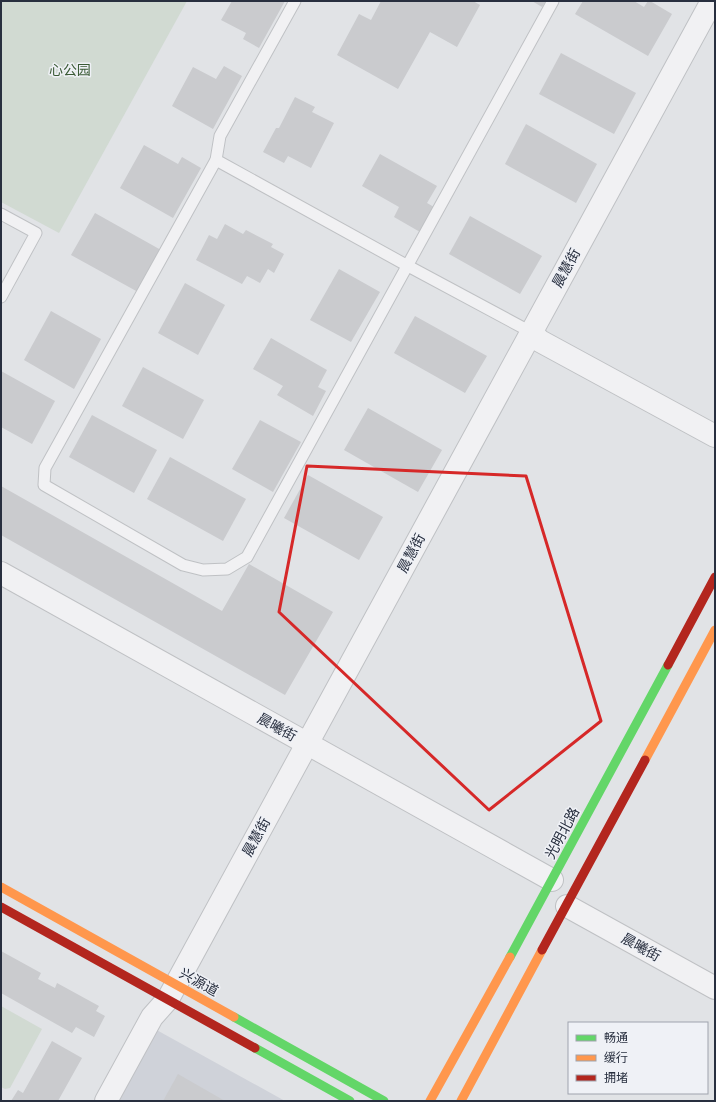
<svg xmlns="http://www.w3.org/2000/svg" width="716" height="1102" font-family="Jost,'Noto Sans SC',sans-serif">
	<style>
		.built { fill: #cfd2d9 }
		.green { fill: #d1dad2 }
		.building { fill: #cacbce }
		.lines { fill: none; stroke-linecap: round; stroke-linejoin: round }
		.lane-casing { stroke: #bfc1c4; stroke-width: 13 }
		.street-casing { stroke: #bfc1c4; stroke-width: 24 }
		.lane { stroke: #f1f1f3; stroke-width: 11 }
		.street { stroke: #f1f1f3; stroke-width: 22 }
		.fast { stroke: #63d668; stroke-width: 9 }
		.slow { stroke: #ff974d; stroke-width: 9 }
		.jam { stroke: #b3261e; stroke-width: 9 }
		.marked { fill: none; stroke: #d62828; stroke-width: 3; stroke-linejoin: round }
		.labels { text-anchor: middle; stroke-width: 3; stroke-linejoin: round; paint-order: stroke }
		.park-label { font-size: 14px; fill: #3b5b36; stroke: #eff1f6 }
		.street-label { font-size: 14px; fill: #282f3f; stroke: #eff1f6 }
	</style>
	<rect width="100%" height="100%" fill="#e1e3e6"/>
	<polygon class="built" points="153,1028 285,1101 112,1101"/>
	<g class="green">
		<polygon points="1,1 187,1 59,233 1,202"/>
		<polygon points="1,1006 42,1029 10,1088 5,1089 1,1087"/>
	</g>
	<g class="building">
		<polygon points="232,1 285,1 259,48 243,39 246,33 221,20"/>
		<polygon points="381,1 473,1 480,5 457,47 430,32 398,89 337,55 359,14 371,20"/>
		<polygon points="532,1 546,1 542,7"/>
		<polygon points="583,1 634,1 644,7 648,1 650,1 672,14 648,56 575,14"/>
		<polygon points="561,53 636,93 614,134 539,94"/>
		<polygon points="224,66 242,76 213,129 172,106 193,67 216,79"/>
		<polygon points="295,97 315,107 312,112 334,123 311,168 288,156 284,163 263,152 276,128 279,128"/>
		<polygon points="526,124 597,164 576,203 505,164"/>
		<polygon points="144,145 178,164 182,157 201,168 173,218 120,188"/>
		<polygon points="380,154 437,186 427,203 434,207 420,232 394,217 399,207 362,186"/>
		<polygon points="95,213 161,250 138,292 71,255"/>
		<polygon points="470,216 542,256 520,294 449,254"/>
		<polygon points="225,224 243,234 246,230 273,244 271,247 284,254 274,273 268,269 260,283 247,276 242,284 196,260 209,235 217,239"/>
		<polygon points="339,269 380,292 351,342 310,320"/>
		<polygon points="185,283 225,305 198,355 158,333"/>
		<polygon points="51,311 101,339 74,389 24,360"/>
		<polygon points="415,316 487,356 465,393 394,353"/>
		<polygon points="271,338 327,370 318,387 326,391 313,416 277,395 283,386 253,369"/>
		<polygon points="143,367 204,400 183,439 122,406"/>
		<polygon points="1,371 55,401 32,444 1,427"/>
		<polygon points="368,408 442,450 418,492 344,450"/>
		<polygon points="92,415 157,450 134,493 69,457"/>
		<polygon points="260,420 301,442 273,492 232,469"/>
		<polygon points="170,457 246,499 223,541 147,499"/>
		<polygon points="308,475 383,517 359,560 284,518"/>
		<polygon points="1,486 222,611 249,564 333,612 285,695 1,535"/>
		<polygon points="1,951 41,973 38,979 55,988 57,983 99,1006 96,1011 105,1016 94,1037 76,1027 72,1033 1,993"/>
		<polygon points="52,1041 82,1058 58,1101 11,1101 18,1090 23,1093"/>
		<polygon points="178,1074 225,1101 163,1101"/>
	</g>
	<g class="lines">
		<defs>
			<g id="lane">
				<polyline points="295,1 220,136 216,160 45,468 44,485 183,565 203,570 227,569 247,557 553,1"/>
				<polyline points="216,160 408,266 531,332"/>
				<polyline points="1,214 36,233 1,297"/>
			</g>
			<g id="street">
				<polyline points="531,332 540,341 715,436"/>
				<polyline points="1,573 552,880"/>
				<polyline points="567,906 715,988"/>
				<polyline points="106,1101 152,1017 168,999 712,1"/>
			</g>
		</defs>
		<use href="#lane" class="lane-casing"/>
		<use href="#street" class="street-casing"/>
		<use href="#lane" class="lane"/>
		<use href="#street" class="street"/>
		<g class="fast">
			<polyline points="510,957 668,665"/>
			<polyline points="234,1017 384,1101"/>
			<polyline points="255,1048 350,1101"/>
		</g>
		<g class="slow">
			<polyline points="645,760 715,630"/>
			<polyline points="1,887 234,1017"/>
			<polyline points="430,1101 510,957"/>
			<polyline points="461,1101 542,950"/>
		</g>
		<g class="jam">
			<polyline points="668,665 715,577"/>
			<polyline points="1,907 255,1048"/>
			<polyline points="542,950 645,760"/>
		</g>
	</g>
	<path class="marked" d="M307,466L526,476L601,721L489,810L279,612Z"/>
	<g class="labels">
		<g class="park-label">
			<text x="70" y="75">心公园</text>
		</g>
		<g class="street-label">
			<text transform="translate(566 268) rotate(-61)" y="5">晨慧街</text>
			<text transform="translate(411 553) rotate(-62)" y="5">晨慧街</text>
			<text transform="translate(277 727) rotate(29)" y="5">晨曦街</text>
			<text transform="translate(562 833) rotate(-62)" y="5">光明北路</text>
			<text transform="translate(256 837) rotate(-61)" y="5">晨慧街</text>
			<text transform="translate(641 947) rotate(29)" y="5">晨曦街</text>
			<text transform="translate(199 982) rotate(29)" y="5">兴源道</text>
		</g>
	</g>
	<rect width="716" height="1102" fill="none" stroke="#282f3f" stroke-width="4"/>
	<rect x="568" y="1022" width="140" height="72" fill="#eff1f6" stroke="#9fa3ad"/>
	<rect x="576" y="1035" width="20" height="6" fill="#63d668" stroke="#9fa3ad"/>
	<text x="604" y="1042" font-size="12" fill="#282f3f">畅通</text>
	<rect x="576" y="1055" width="20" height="6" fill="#ff974d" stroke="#9fa3ad"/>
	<text x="604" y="1062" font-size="12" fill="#282f3f">缓行</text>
	<rect x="576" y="1075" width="20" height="6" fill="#b3261e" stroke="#9fa3ad"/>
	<text x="604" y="1082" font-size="12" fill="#282f3f">拥堵</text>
</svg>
